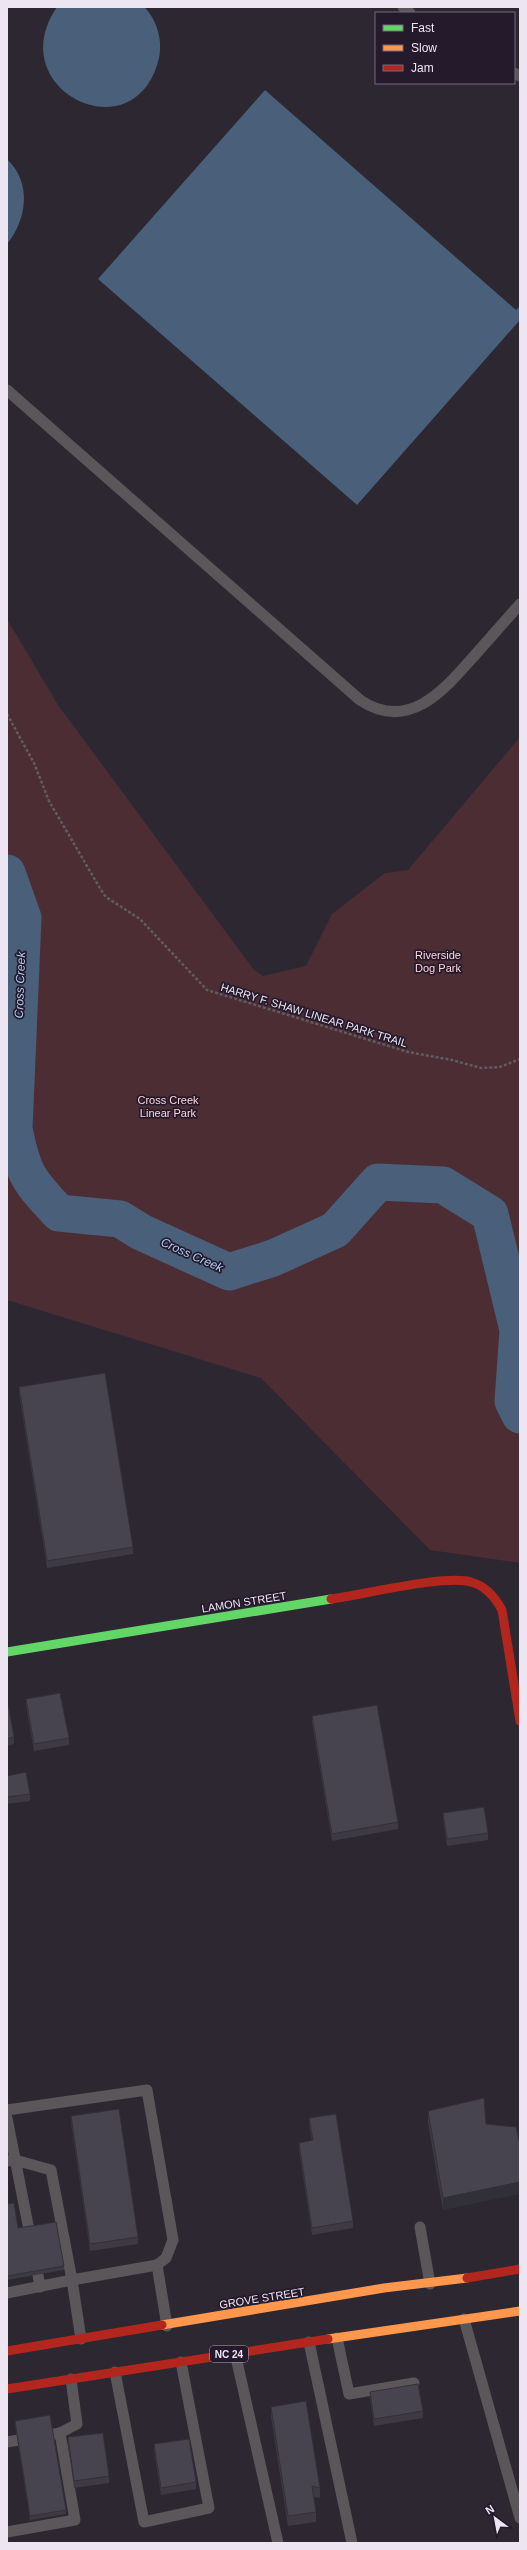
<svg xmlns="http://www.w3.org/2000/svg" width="527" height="2550" font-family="Helvetica,sans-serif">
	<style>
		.green { fill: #4c2d34 }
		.water { fill: #4a5f79 }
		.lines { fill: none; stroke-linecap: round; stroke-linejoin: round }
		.river { stroke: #4a5f79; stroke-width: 37 }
		.path { stroke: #615c61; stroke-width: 2.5; stroke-dasharray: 3 2; stroke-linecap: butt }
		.lane { stroke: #5b565a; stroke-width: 11 }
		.fast { stroke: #63d668; stroke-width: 9 }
		.slow { stroke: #ff974d; stroke-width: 9 }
		.jam { stroke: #b3261e; stroke-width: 9 }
		.wall { fill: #3d3a44 }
		.shaded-wall { fill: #323037 }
		.building { fill: #47444f; stroke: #323037 }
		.labels { text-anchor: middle; stroke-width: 3.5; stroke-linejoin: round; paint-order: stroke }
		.shield { fill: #25192c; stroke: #b1a8b7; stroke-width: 1 }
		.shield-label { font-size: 10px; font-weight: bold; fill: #ede5f2 }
		.park-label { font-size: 11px; fill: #ffd3d8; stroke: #25192c }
		.street-label { font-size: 11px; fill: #ede5f2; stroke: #25192c }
		.water-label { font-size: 12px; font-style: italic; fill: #aecef6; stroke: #25192c }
	</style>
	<rect width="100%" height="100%" fill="#2d2732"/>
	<polygon class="green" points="7,619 58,705 254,970 263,976 306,966 332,914 385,873 408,870 520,737 520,1563 430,1550 261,1378 7,1300"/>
	<g class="water">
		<path d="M57,7H144C157,19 163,41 159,58C136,156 0,90 57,7Z"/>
		<polygon points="265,90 516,310 520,306 520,320 357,505 98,279"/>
		<path d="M7,159C32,183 27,219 7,244Z"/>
	</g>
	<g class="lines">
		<path class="river" d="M7,873L23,918L14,1129C23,1174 28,1180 59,1213L120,1219L141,1232L229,1272L273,1258L335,1230L378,1182L443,1185L490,1214L518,1330L513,1401L520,1415"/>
		<polyline class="path" points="7,714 34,763 49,801 101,890 106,897 140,919 207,990 408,1052 452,1060 481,1068 500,1067 520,1059"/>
		<g class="lane">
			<polyline points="403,7 410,13"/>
			<polyline points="514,73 520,76"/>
			<path d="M7,390L360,700C409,733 445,689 475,655C490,638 505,621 520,604"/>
			<polyline points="7,2110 147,2090 173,2240 166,2258 157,2265 167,2326"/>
			<polyline points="7,2118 29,2230"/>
			<polyline points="7,2161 15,2160 51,2170 72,2280 157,2265"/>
			<polyline points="420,2227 430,2284"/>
			<polyline points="38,2275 40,2287"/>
			<polyline points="7,2293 72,2280 81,2339"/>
			<polyline points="464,2319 520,2518"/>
			<polyline points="337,2338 349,2394 414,2383"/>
			<polyline points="309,2342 352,2543"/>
			<polyline points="235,2353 278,2543"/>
			<polyline points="115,2372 144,2522 209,2508 181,2362"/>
			<polyline points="60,2433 77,2424 71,2379"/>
			<polyline points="7,2442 60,2433 75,2520 7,2532"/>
		</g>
		<polyline class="fast" points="7,1652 331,1599"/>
		<g class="slow">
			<polyline points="162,2325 384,2288 467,2278"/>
			<polyline points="328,2339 520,2311"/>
		</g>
		<g class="jam">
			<path d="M331,1599C361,1595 447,1574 471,1582C486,1586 495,1597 502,1610L520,1721"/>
			<polyline points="467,2278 520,2269"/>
			<polyline points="7,2351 162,2325"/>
			<polyline points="7,2389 328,2339"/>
		</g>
	</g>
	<g class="wall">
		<polygon points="19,1387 133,1547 133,1554 47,1568 19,1394"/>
		<polygon points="26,1699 69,1738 69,1745 34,1751 26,1706"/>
		<polygon points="7,1703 14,1737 14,1744 7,1746"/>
		<polygon points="312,1716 398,1822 398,1829 332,1841 312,1723"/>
		<polygon points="7,1776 30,1794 30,1801 7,1804"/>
		<polygon points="443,1813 488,1833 488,1840 447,1846 443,1820"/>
		<polygon points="484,2098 443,2210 428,2123 428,2111"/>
		<polygon points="71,2116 138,2237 138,2244 90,2251 71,2123"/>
		<polygon points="309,2118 353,2221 353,2228 312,2235 299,2150 299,2143 312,2141 309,2125"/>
		<polygon points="7,2204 18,2228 64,2266 64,2270 7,2280"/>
		<polygon points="370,2392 423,2411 423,2418 374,2426 370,2399"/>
		<polygon points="271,2407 320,2488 320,2498 314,2497 316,2512 316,2522 288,2526 271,2417"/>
		<polygon points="15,2421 66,2510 66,2514 30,2520 15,2425"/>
		<polygon points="68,2437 109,2476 109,2483 74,2488 68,2444"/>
		<polygon points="154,2444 196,2482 196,2489 161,2495 154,2451"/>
	</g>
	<polygon class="shaded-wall" points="520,2182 520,2194 443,2210 443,2198"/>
	<g class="building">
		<polygon points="105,1373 133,1547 47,1561 19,1387"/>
		<polygon points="60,1693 69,1738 34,1744 26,1699"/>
		<polygon points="7,1703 8,1703 14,1737 7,1739"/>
		<polygon points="377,1705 398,1822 332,1834 312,1716"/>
		<polygon points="26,1772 30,1794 7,1797 7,1776"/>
		<polygon points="484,1807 488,1833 447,1839 443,1813"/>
		<polygon points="484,2098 486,2124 516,2127 520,2144 520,2182 443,2198 428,2111"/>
		<polygon points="119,2109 138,2237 90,2244 71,2116"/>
		<polygon points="336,2114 353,2221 312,2228 299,2143 313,2140 309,2118"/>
		<polygon points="14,2203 18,2228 56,2222 64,2266 7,2276 7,2204"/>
		<polygon points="418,2384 423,2411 374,2419 370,2392"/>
		<polygon points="306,2401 320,2488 312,2486 316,2512 288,2516 271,2407"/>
		<polygon points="50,2415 66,2510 30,2516 15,2421"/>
		<polygon points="103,2433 109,2476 74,2481 68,2437"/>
		<polygon points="189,2439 196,2482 161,2488 154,2444"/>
	</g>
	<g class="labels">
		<rect class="shield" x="210" y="2346" width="38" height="16" rx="3"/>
		<g class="shield-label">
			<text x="229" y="2358">NC 24</text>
		</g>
		<g class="park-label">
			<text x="438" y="959">Riverside<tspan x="438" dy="13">Dog Park</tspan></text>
			<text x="168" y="1104">Cross Creek<tspan x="168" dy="13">Linear Park</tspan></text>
		</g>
		<g class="street-label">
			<text transform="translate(314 1015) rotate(17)" y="4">HARRY F. SHAW LINEAR PARK TRAIL</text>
			<text transform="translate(244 1602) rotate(-9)" y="4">LAMON STREET</text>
			<text transform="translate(262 2298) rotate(-9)" y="4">GROVE STREET</text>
		</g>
		<g class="water-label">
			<text transform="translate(20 985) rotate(-88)" y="4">Cross Creek</text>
			<text transform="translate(192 1255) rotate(24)" y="4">Cross Creek</text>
		</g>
	</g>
	<rect width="527" height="2550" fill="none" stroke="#ede5f2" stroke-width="16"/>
	<rect x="375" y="12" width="140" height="72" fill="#25192c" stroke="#756b7b"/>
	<rect x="383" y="25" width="20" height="6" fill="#63d668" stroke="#756b7b"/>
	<text x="411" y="32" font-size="12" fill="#ede5f2">Fast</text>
	<rect x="383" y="45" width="20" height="6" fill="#ff974d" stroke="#756b7b"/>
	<text x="411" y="52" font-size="12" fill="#ede5f2">Slow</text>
	<rect x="383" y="65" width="20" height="6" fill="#b3261e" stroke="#756b7b"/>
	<text x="411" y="72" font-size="12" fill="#ede5f2">Jam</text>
	<g transform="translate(495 2518) rotate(328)" stroke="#25192c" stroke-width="3" paint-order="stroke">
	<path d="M0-3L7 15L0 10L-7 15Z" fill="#ede5f2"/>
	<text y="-6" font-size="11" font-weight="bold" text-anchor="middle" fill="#ede5f2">N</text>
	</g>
</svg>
